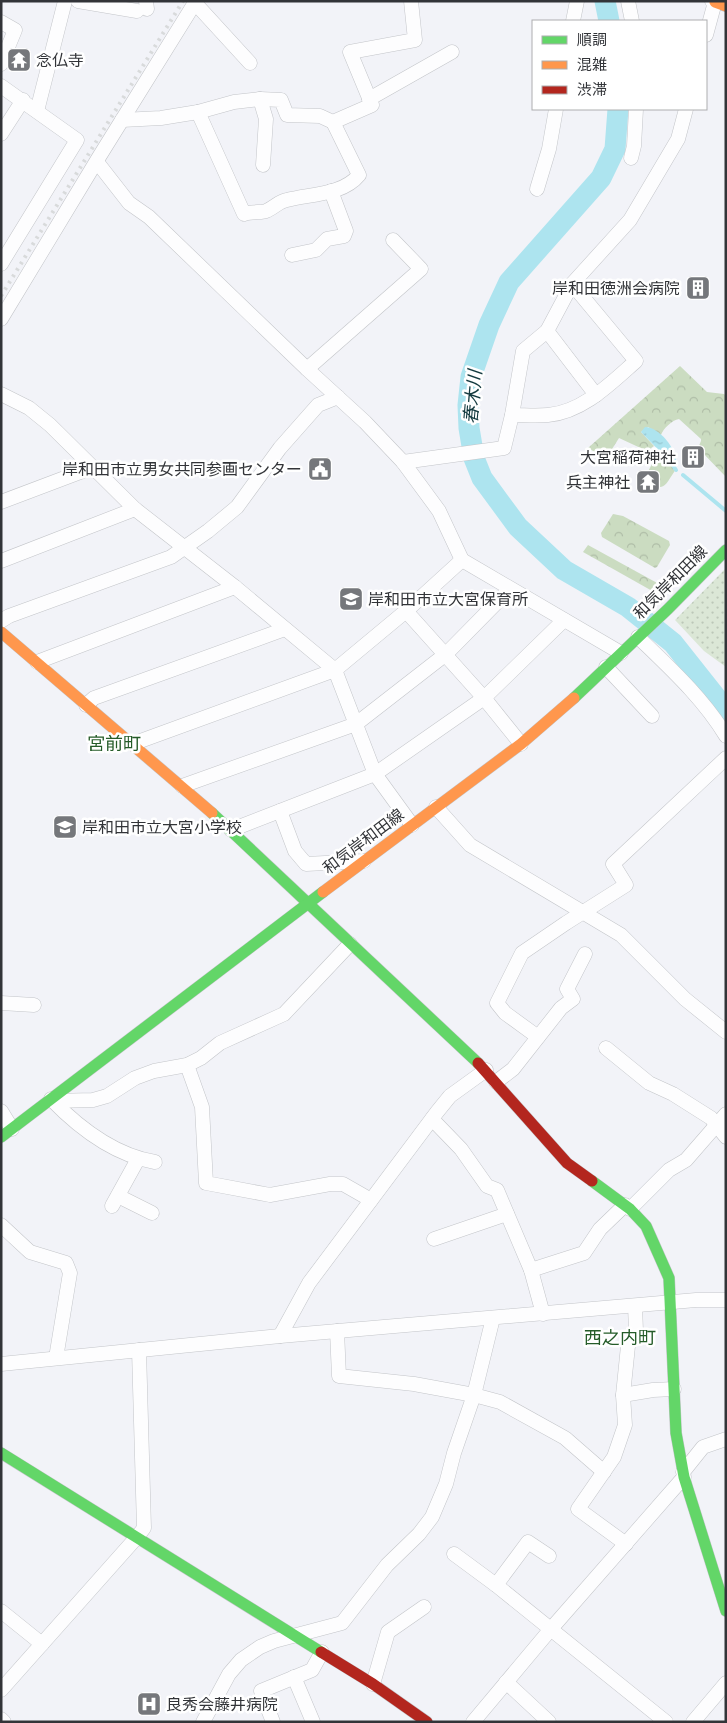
<svg xmlns="http://www.w3.org/2000/svg" width="727" height="1723" font-family="'Nunito Sans','Noto Sans JP',sans-serif">
	<style>
		.grass { fill: url(#grass-dots) }
		.forest { fill: url(#forest-crowns) }
		.water { fill: url(#water-ripples) }
		.lines { fill: none; stroke-linecap: round; stroke-linejoin: round }
		.stream { stroke: #ade4ef; stroke-width: 4 }
		.river { stroke: #ade4ef; stroke-width: 21 }
		.street-casing { stroke: #c3c5c9; stroke-width: 15 }
		.fast-casing { stroke: #c3c5c9; stroke-width: 12 }
		.slow-casing { stroke: #c3c5c9; stroke-width: 12 }
		.jam-casing { stroke: #c3c5c9; stroke-width: 12 }
		.street { stroke: #fdfdfe; stroke-width: 14 }
		.fast { stroke: #63d668; stroke-width: 11 }
		.slow { stroke: #ff974d; stroke-width: 11 }
		.jam { stroke: #b3261e; stroke-width: 11 }
		.rail { stroke: #d8dadb; stroke-width: 4; stroke-dasharray: 2.5 5; stroke-linecap: butt }
		.labels { text-anchor: middle; stroke-width: 5; stroke-linejoin: round; paint-order: stroke }
		.poi-label { font-size: 16px; fill: #323438; stroke: #fff; text-anchor: start }
		.street-label { font-size: 16px; fill: #323438; stroke: #fff }
		.water-label { font-size: 18px; font-style: italic; fill: #12393e; stroke: #fff }
		.neighbourhood-label { font-size: 18px; fill: #255c29; stroke: #fff }
	</style>
	<defs>
		<pattern id="grass-dots" width="8" height="8" patternUnits="userSpaceOnUse" patternTransform="scale(1.25)"><rect width="8" height="8" fill="#dbe7d6"/><path d="M2 2h.1M6 6h.1" fill="none" stroke="#bcc7b8" stroke-width="1.8" stroke-linecap="round"/></pattern>
		<pattern id="forest-crowns" width="20" height="18" patternUnits="userSpaceOnUse" patternTransform="scale(1.25)"><rect width="20" height="18" fill="#cbdcc1"/><path d="M2 6a3 3 0 1 1 6 0M12 15a3 3 0 1 1 6 0" fill="none" stroke="#afbda7"/></pattern>
		<pattern id="water-ripples" width="26" height="14" patternUnits="userSpaceOnUse" patternTransform="scale(1.25)"><rect width="26" height="14" fill="#ade4ef"/><path d="M2 4q2-2 4 0t4 0M15 11q2-2 4 0t4 0" fill="none" stroke="#95c4ce"/></pattern>
	</defs>
	<rect width="100%" height="100%" fill="#f2f3f8"/>
	<polygon class="grass" points="726,568 726,667 704,651 675,620"/>
	<g class="forest">
		<path d="M680,366L707,392L724,394L726,396V477L698,448L701,441V439L679,419C672,420 663,429 661,435L648,427L641,432L654,446L647,451L619,438L607,457L605,458L588,448Z"/>
		<path d="M660,455H663L676,469C663,488 667,490 643,485L642,483L652,464Z"/>
		<polygon points="613,514 623,516 669,541 670,545 657,567 655,568 602,537 601,533"/>
		<polygon points="588,545 659,584 659,585 654,592 583,552"/>
	</g>
	<path class="water" d="M645,427C659,427 677,449 676,463L672,464L641,432Z"/>
	<g class="lines">
		<g class="stream">
			<polyline points="672,464 676,470"/>
			<polyline points="683,475 726,511"/>
		</g>
		<g class="river">
			<polyline points="605,1 609,21"/>
			<polyline points="618,109 615,149 601,178 509,282 489,325 471,377 468,405 469,428 474,458 482,478 518,527 564,570 628,607 673,643 726,710"/>
		</g>
		<defs>
			<g id="street">
				<polyline points="78,1 137,11"/>
				<polyline points="146,1 147,9"/>
				<polyline points="628,1 632,21"/>
				<polyline points="195,3 250,63"/>
				<polyline points="573,21 577,1"/>
				<polyline points="1,22 15,30 1,64"/>
				<polyline points="706,35 715,2 712,1"/>
				<polyline points="1,86 77,140 1,264"/>
				<polyline points="260,99 266,119 263,165"/>
				<polyline points="369,99 452,52"/>
				<polyline points="37,111 65,1"/>
				<path d="M198,112L244,214C251,211 262,213 266,211C274,208 279,201 287,200C310,194 343,195 359,175L333,122"/>
				<polyline points="122,120 161,118 198,112 234,102 260,99 281,100 287,115 320,116 333,122 372,105 350,52 415,40 411,1"/>
				<polyline points="1,134 23,100"/>
				<polyline points="631,158 634,146 636,109"/>
				<polyline points="97,162 129,203 149,217 307,369 365,422 403,462 439,511 462,560 621,653"/>
				<polyline points="537,189 549,149 556,109"/>
				<polyline points="292,255 316,250 327,239 344,236 346,231 331,191"/>
				<polyline points="1,319 99,157 196,1"/>
				<polyline points="547,331 596,395"/>
				<polyline points="307,369 421,269 393,240"/>
				<polyline points="1,394 29,408 50,425 135,509 235,587 335,670 375,774 412,825"/>
				<path d="M512,415C524,415 536,416 548,415C583,412 611,383 636,361L572,284"/>
				<polyline points="403,462 504,448 512,415 523,351 547,331 572,284 630,220 678,139 686,109"/>
				<polyline points="1,502 91,468"/>
				<polyline points="1,561 135,509"/>
				<polyline points="406,611 484,698 521,744"/>
				<polyline points="1,621 9,616 171,557 208,531 237,507 280,448 318,405 338,397"/>
				<path d="M638,637C670,668 703,698 726,736"/>
				<polyline points="37,662 235,587"/>
				<polyline points="606,667 652,716"/>
				<polyline points="86,705 94,698 285,629"/>
				<polyline points="132,744 335,670 406,611 462,560"/>
				<polyline points="182,786 356,724 446,654 510,589"/>
				<polyline points="436,807 470,845 621,935 685,999 726,1032"/>
				<polyline points="280,811 295,851 306,864 364,861"/>
				<polyline points="231,830 375,774 484,698 564,620"/>
				<polyline points="1,1003 34,1005"/>
				<polyline points="538,1037 505,1013 497,1003 522,953 566,923 626,885 613,864 726,758"/>
				<polyline points="606,1048 649,1083 673,1094 711,1118 726,1137"/>
				<polyline points="187,1065 202,1107 206,1183 270,1195 330,1184 343,1184 371,1200"/>
				<polyline points="496,1082 513,1069 561,1008 573,999 567,989 585,954"/>
				<path d="M51,1099C80,1129 114,1155 155,1162"/>
				<polyline points="53,1101 93,1100 107,1096 135,1078 154,1071 187,1065 201,1058 220,1043 284,1014 350,944"/>
				<polyline points="1,1111 12,1129"/>
				<polyline points="432,1119 461,1149 487,1186 497,1190 531,1270 543,1314"/>
				<polyline points="118,1196 152,1213"/>
				<polyline points="112,1206 138,1159"/>
				<polyline points="630,1209 669,1170 686,1160 726,1114"/>
				<polyline points="1,1225 30,1252 66,1263 70,1273 56,1358"/>
				<polyline points="434,1239 507,1214"/>
				<polyline points="531,1270 584,1253 600,1229 625,1205"/>
				<polyline points="337,1331 339,1376 414,1384 474,1395 500,1402 565,1438 604,1472"/>
				<polyline points="280,1336 309,1283 437,1112 450,1096 486,1070"/>
				<polyline points="1,1364 280,1336 696,1300 726,1300"/>
				<polyline points="623,1395 653,1390 674,1389"/>
				<polyline points="683,1472 703,1447 726,1439"/>
				<polyline points="626,1544 578,1509 614,1457 625,1425 623,1395 628,1346 636,1331 635,1306"/>
				<polyline points="454,1554 496,1585 666,1722"/>
				<polyline points="496,1585 528,1542 549,1556"/>
				<polyline points="1,1611 42,1644"/>
				<polyline points="294,1677 313,1722"/>
				<polyline points="506,1682 549,1722"/>
				<polyline points="373,1684 388,1632 424,1607"/>
				<polyline points="1,1690 137,1537 144,1528 139,1350"/>
				<polyline points="1,1719 4,1722"/>
				<polyline points="203,1722 229,1674 241,1660 260,1647 274,1641 342,1623 387,1565 419,1534 432,1517 446,1484 454,1453 474,1395 493,1318"/>
				<polyline points="273,1722 261,1691 312,1670 322,1652"/>
				<polyline points="473,1722 550,1630 684,1477"/>
				<polyline points="693,1722 726,1683"/>
			</g>
			<g id="fast">
				<polyline points="574,698 668,609 726,550"/>
				<polyline points="212,813 478,1063"/>
				<polyline points="1,1137 323,892"/>
				<polyline points="592,1181 630,1209 646,1226 669,1278 676,1433 684,1477 726,1611"/>
				<polyline points="1,1453 321,1652"/>
			</g>
			<g id="slow">
				<polyline points="715,2 726,6"/>
				<polyline points="1,632 212,813"/>
				<polyline points="323,892 521,744 574,698"/>
			</g>
			<g id="jam">
				<polyline points="478,1063 567,1163 592,1181"/>
				<polyline points="321,1652 373,1684 427,1722"/>
			</g>
		</defs>
		<use href="#street" class="street-casing"/>
		<use href="#fast" class="fast-casing"/>
		<use href="#slow" class="slow-casing"/>
		<use href="#jam" class="jam-casing"/>
		<use href="#street" class="street"/>
		<use href="#fast" class="fast"/>
		<use href="#slow" class="slow"/>
		<use href="#jam" class="jam"/>
		<polyline class="rail" points="1,296 183,1"/>
	</g>
	<defs>
		<symbol id="temple-square" viewBox="-11 -11 22 22"><rect x="-9" y="-9" width="18" height="18" rx="4" fill="#75777b" stroke="#fff"/><path d="M0-6L5-2H3V0L6.5 2.5H4V6H1.5V3h-3V6H-4V2.5H-6.5L-3 0V-2H-5Z" fill="#fff"/></symbol>
		<symbol id="building-square" viewBox="-11 -11 22 22"><rect x="-9" y="-9" width="18" height="18" rx="4" fill="#75777b" stroke="#fff"/><path d="M-4-6H4V6H1V3H-1V6H-4ZM-2.5-4.3h1.7v1.8h-1.7ZM.8-4.3h1.7v1.8H.8ZM-2.5-1h1.7V.8h-1.7ZM.8-1h1.7V.8H.8Z" fill="#fff"/></symbol>
		<symbol id="civic-square" viewBox="-11 -11 22 22"><rect x="-9" y="-9" width="18" height="18" rx="4" fill="#75777b" stroke="#fff"/><path d="M-.6-6.5H3V-4.5H.6V-3L4-1V1h2V6H-6V1h2V-1L-.6-3ZM-1.2 2.5V6h2.4V2.5Z" fill="#fff"/></symbol>
		<symbol id="school-square" viewBox="-11 -11 22 22"><rect x="-9" y="-9" width="18" height="18" rx="4" fill="#75777b" stroke="#fff"/><path d="M0-5L7-2L0 1L-7-2ZM-4 1L0 2.5L4 1V4Q0 6-4 4Z" fill="#fff"/></symbol>
		<symbol id="hospital-square" viewBox="-11 -11 22 22"><rect x="-9" y="-9" width="18" height="18" rx="4" fill="#75777b" stroke="#fff"/><path d="M-5-5h3v3.5h4V-5h3V5h-3V1.5h-4V5h-3Z" fill="#fff"/></symbol>
	</defs>
	<g fill-rule="evenodd">
		<use href="#temple-square" x="5" y="46" width="28" height="28"/>
		<use href="#building-square" x="684" y="274" width="28" height="28"/>
		<use href="#building-square" x="679" y="443" width="28" height="28"/>
		<use href="#civic-square" x="306" y="455" width="28" height="28"/>
		<use href="#temple-square" x="634" y="468" width="28" height="28"/>
		<use href="#school-square" x="337" y="585" width="28" height="28"/>
		<use href="#school-square" x="51" y="813" width="28" height="28"/>
		<use href="#hospital-square" x="135" y="1690" width="28" height="28"/>
	</g>
	<g class="labels">
		<g class="poi-label">
			<text x="36" y="66">念仏寺</text>
			<text x="680" y="294" text-anchor="end">岸和田徳洲会病院</text>
			<text x="676" y="463" text-anchor="end">大宮稲荷神社</text>
			<text x="302" y="475" text-anchor="end">岸和田市立男女共同参画センター</text>
			<text x="630" y="488" text-anchor="end">兵主神社</text>
			<text x="368" y="605">岸和田市立大宮保育所</text>
			<text x="82" y="833">岸和田市立大宮小学校</text>
			<text x="166" y="1710">良秀会藤井病院</text>
		</g>
		<g class="street-label">
			<text transform="translate(670 582) rotate(-45)" y="6">和気岸和田線</text>
			<text transform="translate(363 841) rotate(-37)" y="6">和気岸和田線</text>
		</g>
		<g class="water-label">
			<text transform="translate(473 397) rotate(-85)" y="6">春木川</text>
		</g>
		<g class="neighbourhood-label">
			<text x="114" y="750">宮前町</text>
			<text x="620" y="1344">西之内町</text>
		</g>
	</g>
	<rect width="727" height="1723" fill="none" stroke="#323438" stroke-width="5"/>
	<rect x="532" y="20" width="175" height="90" fill="#ffffff" stroke="#adaeaf"/>
	<rect x="542" y="36" width="25" height="8" fill="#63d668" stroke="#adaeaf"/>
	<text x="577" y="45" font-size="15" fill="#323438">順調</text>
	<rect x="542" y="61" width="25" height="8" fill="#ff974d" stroke="#adaeaf"/>
	<text x="577" y="70" font-size="15" fill="#323438">混雑</text>
	<rect x="542" y="86" width="25" height="8" fill="#b3261e" stroke="#adaeaf"/>
	<text x="577" y="95" font-size="15" fill="#323438">渋滞</text>
</svg>
